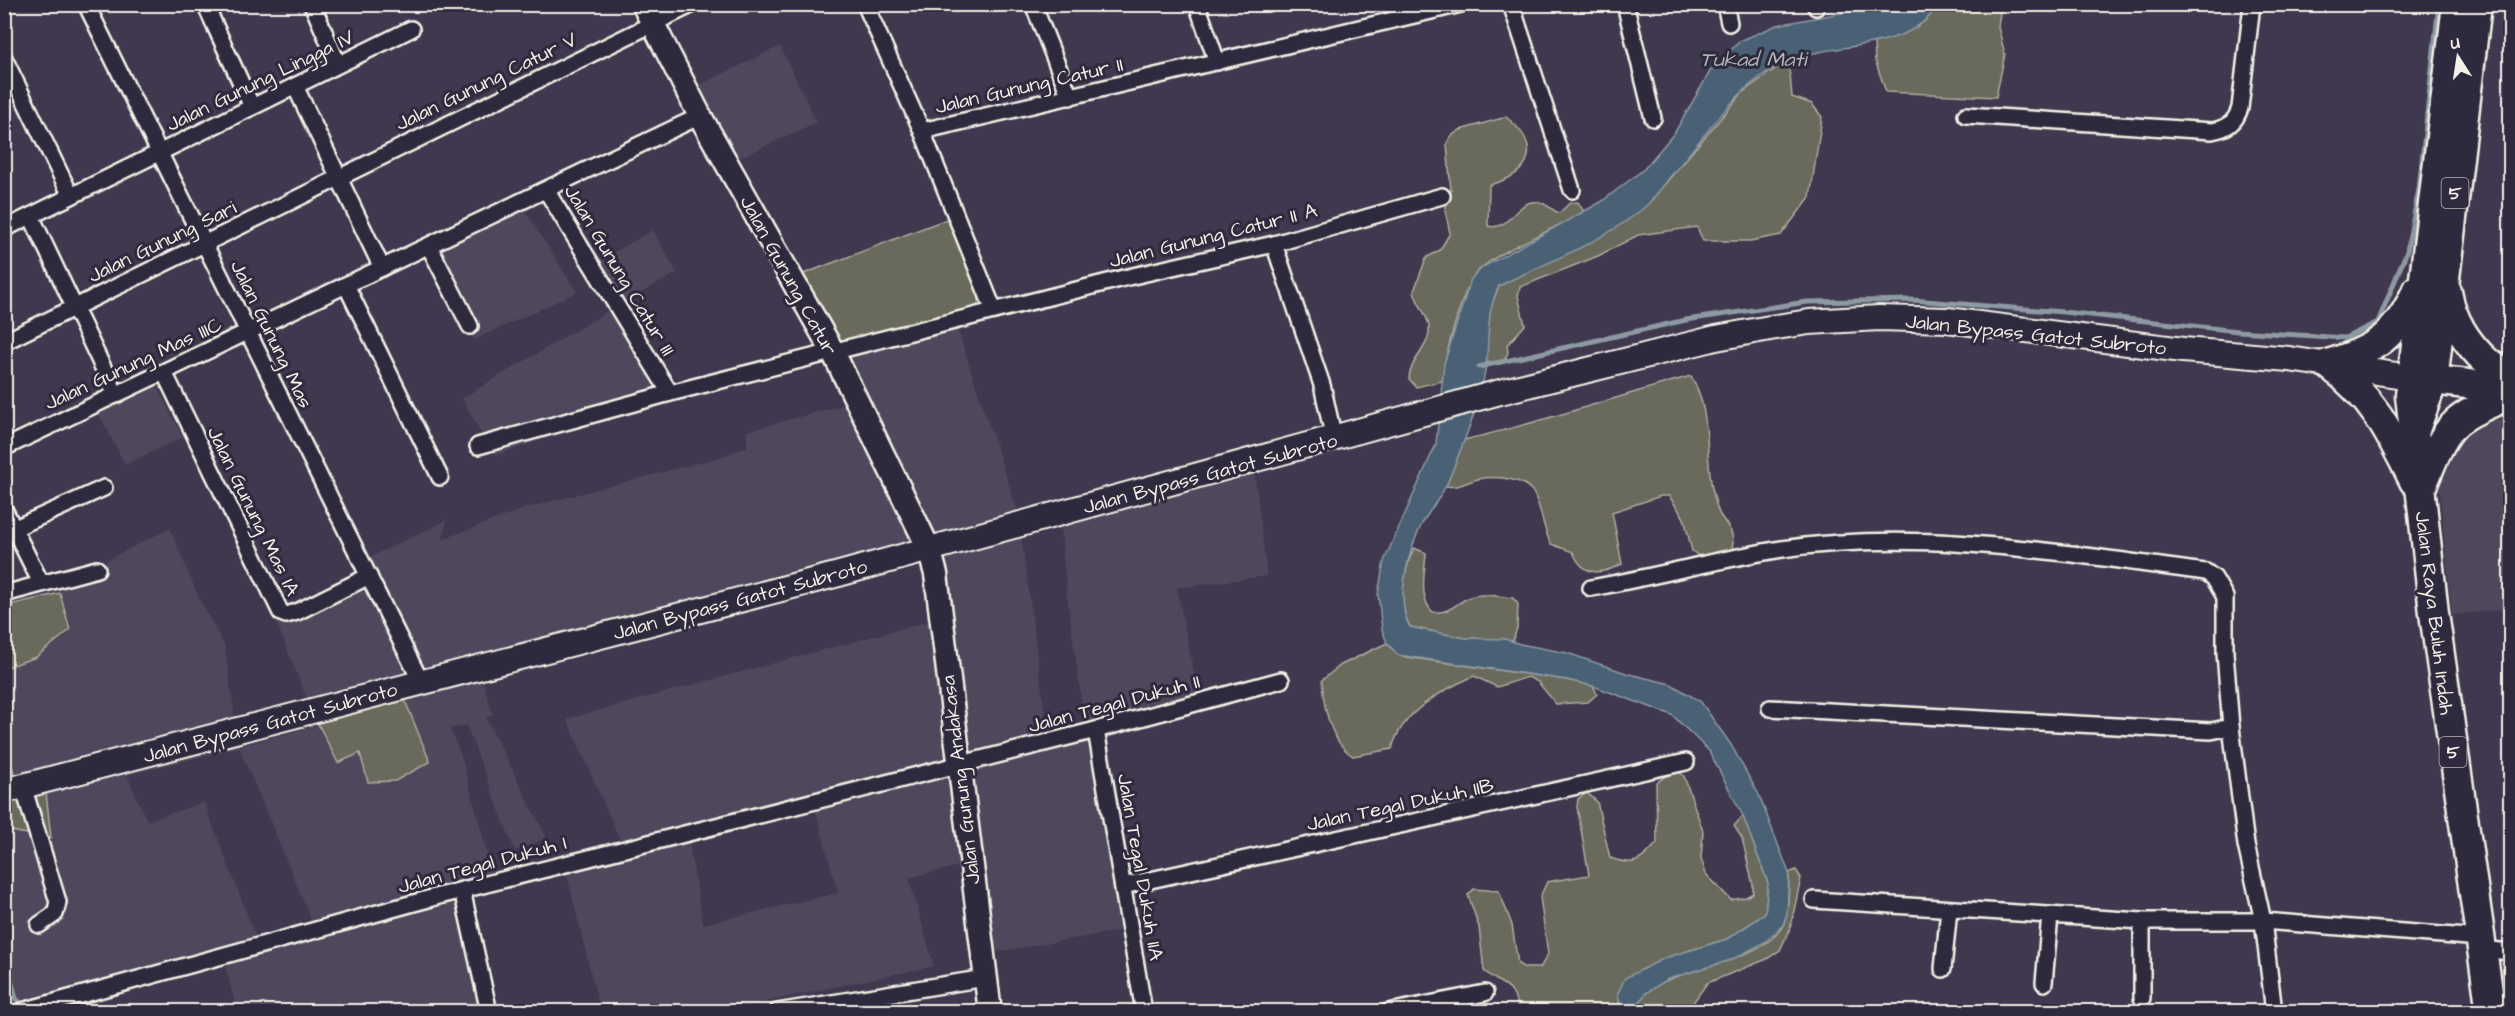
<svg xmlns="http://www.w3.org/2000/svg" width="2515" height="1016" font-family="'Architects Daughter',sans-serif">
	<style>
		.built { fill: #4f465c; fill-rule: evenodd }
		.green { fill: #696a5b; stroke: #aeaea2; stroke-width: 1.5 }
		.water { fill: #4a6075; stroke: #8e9aa3; stroke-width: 1.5 }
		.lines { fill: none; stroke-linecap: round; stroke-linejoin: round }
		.stream { stroke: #8e9aa3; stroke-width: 5 }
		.street-casing { stroke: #f4f1e8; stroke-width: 20 }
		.secondary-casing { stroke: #f4f1e8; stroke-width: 27 }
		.primary-casing { stroke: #f4f1e8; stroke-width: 28 }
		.highway-casing { stroke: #f4f1e8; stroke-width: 33 }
		.street { stroke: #2f2a3d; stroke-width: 15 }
		.secondary { stroke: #2f2a3d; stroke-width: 22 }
		.primary { stroke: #2f2a3d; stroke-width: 24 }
		.highway { stroke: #2f2a3d; stroke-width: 28 }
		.labels { text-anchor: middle; stroke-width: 6; stroke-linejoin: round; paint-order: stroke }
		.shield { fill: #2f2a3d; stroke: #b9b5b5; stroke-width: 1.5 }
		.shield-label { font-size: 18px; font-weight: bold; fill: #f4f1e8 }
		.street-label { font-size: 20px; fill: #f4f1e8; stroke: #2f2a3d }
		.water-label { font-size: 21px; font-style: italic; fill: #b0b7ba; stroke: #2f2a3d }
	</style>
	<rect width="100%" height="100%" fill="#40384e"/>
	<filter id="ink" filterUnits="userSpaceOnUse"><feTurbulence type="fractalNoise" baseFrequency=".0167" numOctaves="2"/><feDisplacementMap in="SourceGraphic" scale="12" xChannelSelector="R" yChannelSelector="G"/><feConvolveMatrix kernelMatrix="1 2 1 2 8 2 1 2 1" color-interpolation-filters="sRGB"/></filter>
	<g filter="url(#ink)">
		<g class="built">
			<polygon points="780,46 817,122 722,166 681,94"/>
			<polygon points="518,200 577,292 474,340 423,243"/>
			<polygon points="653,230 677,273 614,308 660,399 497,455 489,448 462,398 613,308 590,266"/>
			<path d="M953,316L1018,512L1049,743L1086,733L1067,597L1058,501L1252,451L1267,576L1177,588L1200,704L1107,728L1133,889L1136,928L986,954L972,863L909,878L934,966L722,1011H600L566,871L628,859L567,719L948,616L941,552L482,678L493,715L486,718L547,838L515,851L466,725L450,729L461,755L497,889L465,897L492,1011H237L223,958L8,1005L4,993L5,830L51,837L22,799L5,741L4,668L36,657L70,630L59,584L170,528L198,596L225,647L239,746L317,725L338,763L360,752L430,762L313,714L271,610L376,571L370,557L447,520L443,539L529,507L717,458L747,447V431L851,403L823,355ZM239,747L317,934L260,948L204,802L147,821L127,775ZM815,809L838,893L703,924L689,843Z"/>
			<polygon points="154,381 183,437 125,465 97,410"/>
			<polygon points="2510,418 2510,609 2452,615 2439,484 2444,463 2460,440 2484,421"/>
		</g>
		<g class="green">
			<path d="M1938,5H2001L1998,27L2005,54L1996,97L1886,92L1875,60L1874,42C1901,36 1923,29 1938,5Z"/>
			<polygon points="1785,62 1790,74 1792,97 1812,104 1822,117 1810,197 1781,235 1750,241 1703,241 1697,227 1638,235 1598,256 1520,287 1518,296 1525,325 1507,345 1508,353 1504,360 1485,363 1488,314 1499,286 1647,205 1743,92"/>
			<path d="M1506,117C1543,146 1532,174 1489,185L1488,226C1511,232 1515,199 1538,202C1547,203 1551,210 1559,213L1570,203L1578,202L1584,212C1554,230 1502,248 1478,271C1462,287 1445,357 1442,381L1416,387L1409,379C1409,360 1432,346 1429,326C1427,314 1417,304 1414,291L1426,258L1440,250L1450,233L1445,210L1451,191L1447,144L1450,137L1460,130Z"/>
			<polygon points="952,217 981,291 976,311 823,355 780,283"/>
			<path d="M1691,376C1711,409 1705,451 1712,488C1714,495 1716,508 1720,515C1728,527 1737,534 1731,552L1699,556L1692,551L1684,518L1669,496H1661L1612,512L1622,564C1601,575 1583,577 1573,552L1551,544C1543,529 1542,510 1534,494C1525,477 1494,476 1478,479C1465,482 1460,488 1446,486L1464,440C1541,423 1615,397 1691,376Z"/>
			<path d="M1414,548L1426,553C1425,571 1418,599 1433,612C1449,614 1455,604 1468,598C1480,592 1500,597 1513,598L1518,604L1517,628L1513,641L1465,638L1410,627C1397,605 1404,570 1414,548Z"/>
			<polygon points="60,593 70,630 36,657 5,668 5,606"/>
			<path d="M1387,643L1398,655L1406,657L1567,680L1593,686L1597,694L1588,702L1556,704L1538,682L1528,677L1497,687L1474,676C1442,690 1401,712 1392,749L1353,756C1330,742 1323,705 1322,680L1341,665Z"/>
			<polygon points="404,698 430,762 395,781 368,782 360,753 338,763 313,714"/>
			<polygon points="4,741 22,798 46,792 51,838 5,830"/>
			<path d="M1678,771L1684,776L1703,831L1701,858L1706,874L1731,900L1746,897L1753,893V885L1742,838L1734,826L1743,816L1768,883L1765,914L1727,939L1665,958L1618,993L1621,1012L1519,1011C1512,981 1503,988 1484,971L1479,927L1468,895L1474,889L1499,891L1512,925L1518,964L1525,968H1540L1548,954L1540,897L1547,882L1589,875L1577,807L1578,799L1587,793L1597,802L1610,858C1635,867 1640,862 1657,843L1656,783L1670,773Z"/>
			<path d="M1796,870L1801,878L1790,929L1780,950L1767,959L1707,983L1692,1004L1698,1011H1641L1639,1003C1653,966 1764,968 1784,923C1790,908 1788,888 1789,873Z"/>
		</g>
		<path class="water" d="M1884,5H1938C1907,55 1834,40 1785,62C1737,84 1704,138 1670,177C1663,186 1655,197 1647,205C1606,241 1547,262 1499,286C1487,310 1489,331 1487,357C1483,398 1464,441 1449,479C1443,495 1431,508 1423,522C1409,548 1394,601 1410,627L1465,638L1505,639L1520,644L1567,653L1629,674L1671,684L1701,702L1731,745L1759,795L1789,873L1787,913L1783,925L1765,942L1731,960L1668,979L1646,993L1639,1003L1641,1011H1621L1618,993L1625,978L1665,958L1727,939L1765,914L1768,883L1743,816L1709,751L1672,715L1593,686L1567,680L1398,655L1387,643L1382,629L1378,594L1384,561L1436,444L1444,364L1471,279L1483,267L1601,202L1644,169L1675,132L1711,70L1740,41L1777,25Z"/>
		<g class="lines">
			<g class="stream">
				<polyline points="1479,367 1686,320 1807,302 1912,300 2063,312 2238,331 2345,338 2378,322 2407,251 2419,189 2439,4"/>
				<polyline points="4,953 16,999 27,1008"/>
			</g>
			<defs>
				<g id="street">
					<polyline points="86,4 421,682"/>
					<polyline points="205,4 252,107"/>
					<polyline points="312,4 338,64"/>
					<polyline points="865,4 922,131 994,311"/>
					<polyline points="1033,4 1070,97"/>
					<polyline points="1197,4 1217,62"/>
					<polyline points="1511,4 1572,190"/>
					<polyline points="1625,4 1653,118"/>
					<polyline points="1725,4 1729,23"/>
					<polyline points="1815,4 1816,7"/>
					<polyline points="4,58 71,196"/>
					<polyline points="295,86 382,268"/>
					<path d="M1966,115L2212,131C2228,128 2235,123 2240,108L2252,4"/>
					<polyline points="922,131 1461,4"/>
					<polyline points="546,190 670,393"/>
					<polyline points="31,216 116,395"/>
					<polyline points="4,229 411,29"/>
					<polyline points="1274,244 1322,385 1334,439"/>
					<polyline points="429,246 470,326"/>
					<polyline points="346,285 440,477"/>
					<polyline points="4,342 693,4"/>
					<polyline points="164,372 281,613 286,615 297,612 369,576"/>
					<polyline points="478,446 670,393 1124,278 1274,244 1442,196"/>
					<polyline points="4,448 700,116"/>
					<polyline points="4,509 41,583"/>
					<polyline points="15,528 104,488"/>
					<path d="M1591,588C1655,577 1718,559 1782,549C1923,528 2067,554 2206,572L2214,578L2225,597V653L2231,727L2211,731L1770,708"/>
					<polyline points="4,594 97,569"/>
					<polyline points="2231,727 2246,845 2263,921 2274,1012"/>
					<polyline points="1096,730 1144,1012"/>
					<polyline points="23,786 58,902 55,914 39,925"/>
					<polyline points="1123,886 1686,762"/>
					<polyline points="462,890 489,1012"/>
					<polyline points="1814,900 2142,921 2263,921 2480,938"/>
					<polyline points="2481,949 2510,952"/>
					<polyline points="1943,969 1949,909"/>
					<polyline points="2044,983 2050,915"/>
					<polyline points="2142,998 2142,921"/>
					<polyline points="19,1012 439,896 1096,730 1281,680"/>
					<polyline points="777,1012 985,978"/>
					<polyline points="1388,1012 1485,993"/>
				</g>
				<polyline id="secondary" points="643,4 700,116 833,352 929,549 936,574 990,1012"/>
				<polyline id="primary" points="4,791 839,574 1500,392 1716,338 1770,328 1809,322 1879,318 1947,320 2183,350 2289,359 2410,377"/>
				<g id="highway">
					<polyline points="2457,4 2410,395 2434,613 2491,1012"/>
					<path d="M2447,292C2452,320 2466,343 2487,362C2495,368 2504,372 2510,379"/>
					<path d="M2328,364C2373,397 2390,433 2414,481"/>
					<path d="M2328,364C2375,350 2397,336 2417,290"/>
					<polyline points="2416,378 2510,389"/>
					<polyline points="2416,427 2433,381 2477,4"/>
					<path d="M2421,488C2431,466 2439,438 2457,422C2472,409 2493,403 2510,394"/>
				</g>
			</defs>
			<use href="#street" class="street-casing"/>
			<use href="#secondary" class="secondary-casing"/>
			<use href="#primary" class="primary-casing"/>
			<use href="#highway" class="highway-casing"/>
			<use href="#street" class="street"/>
			<use href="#secondary" class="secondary"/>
			<use href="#primary" class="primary"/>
			<use href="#highway" class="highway"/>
		</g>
	</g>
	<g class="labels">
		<g class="shield">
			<rect x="2441.5" y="178" width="27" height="30" rx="4.5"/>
			<rect x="2439.5" y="737" width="27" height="30" rx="4.5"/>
		</g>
		<g class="shield-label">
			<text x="2455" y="199">5</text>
			<text x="2453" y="758">5</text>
		</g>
		<g class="street-label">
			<text transform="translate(260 80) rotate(-26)" y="7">Jalan Gunung Lingga IV</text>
			<text transform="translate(486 81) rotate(-26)" y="7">Jalan Gunung Catur V</text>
			<text transform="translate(1029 85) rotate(-13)" y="7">Jalan Gunung Catur II</text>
			<text transform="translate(1213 235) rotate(-14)" y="7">Jalan Gunung Catur II A</text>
			<text transform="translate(162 241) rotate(-26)" y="7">Jalan Gunung Sari</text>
			<text transform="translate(620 270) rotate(59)" y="7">Jalan Gunung Catur III</text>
			<text transform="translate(789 275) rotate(61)" y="7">Jalan Gunung Catur</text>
			<text transform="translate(272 334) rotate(64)" y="7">Jalan Gunung Mas</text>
			<text transform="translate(2036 334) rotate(6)" y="7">Jalan Bypass Gatot Subroto</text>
			<text transform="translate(133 363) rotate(-25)" y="7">Jalan Gunung Mas IIIC</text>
			<text transform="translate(1210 473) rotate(-15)" y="7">Jalan Bypass Gatot Subroto</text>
			<text transform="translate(254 511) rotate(64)" y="7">Jalan Gunung Mas IA</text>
			<text transform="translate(740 599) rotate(-15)" y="7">Jalan Bypass Gatot Subroto</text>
			<text transform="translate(2435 613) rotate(83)" y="7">Jalan Raya Buluh Indah</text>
			<text transform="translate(1114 703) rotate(-15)" y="7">Jalan Tegal Dukuh II</text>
			<text transform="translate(270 722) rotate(-15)" y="7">Jalan Bypass Gatot Subroto</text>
			<text transform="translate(960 780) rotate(-97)" y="7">Jalan Gunung Andakasa</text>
			<text transform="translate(1400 804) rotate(-12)" y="7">Jalan Tegal Dukuh IIB</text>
			<text transform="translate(482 864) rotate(-15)" y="7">Jalan Tegal Dukuh I</text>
			<text transform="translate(1141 867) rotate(80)" y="7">Jalan Tegal Dukuh IIA</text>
		</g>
		<g class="water-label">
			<text x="1753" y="66">Tukad Mati</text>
		</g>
	</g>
	<rect width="2515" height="1016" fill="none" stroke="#2f2a3d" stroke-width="24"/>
	<rect x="12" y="12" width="2491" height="992" fill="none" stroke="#f4f1e8" stroke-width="2" filter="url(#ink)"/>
	<g transform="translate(2458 57) rotate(348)" stroke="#2f2a3d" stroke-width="4.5" paint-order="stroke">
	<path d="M0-4.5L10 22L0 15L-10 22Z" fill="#f4f1e8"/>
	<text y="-9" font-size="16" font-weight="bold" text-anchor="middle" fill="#f4f1e8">U</text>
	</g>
</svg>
